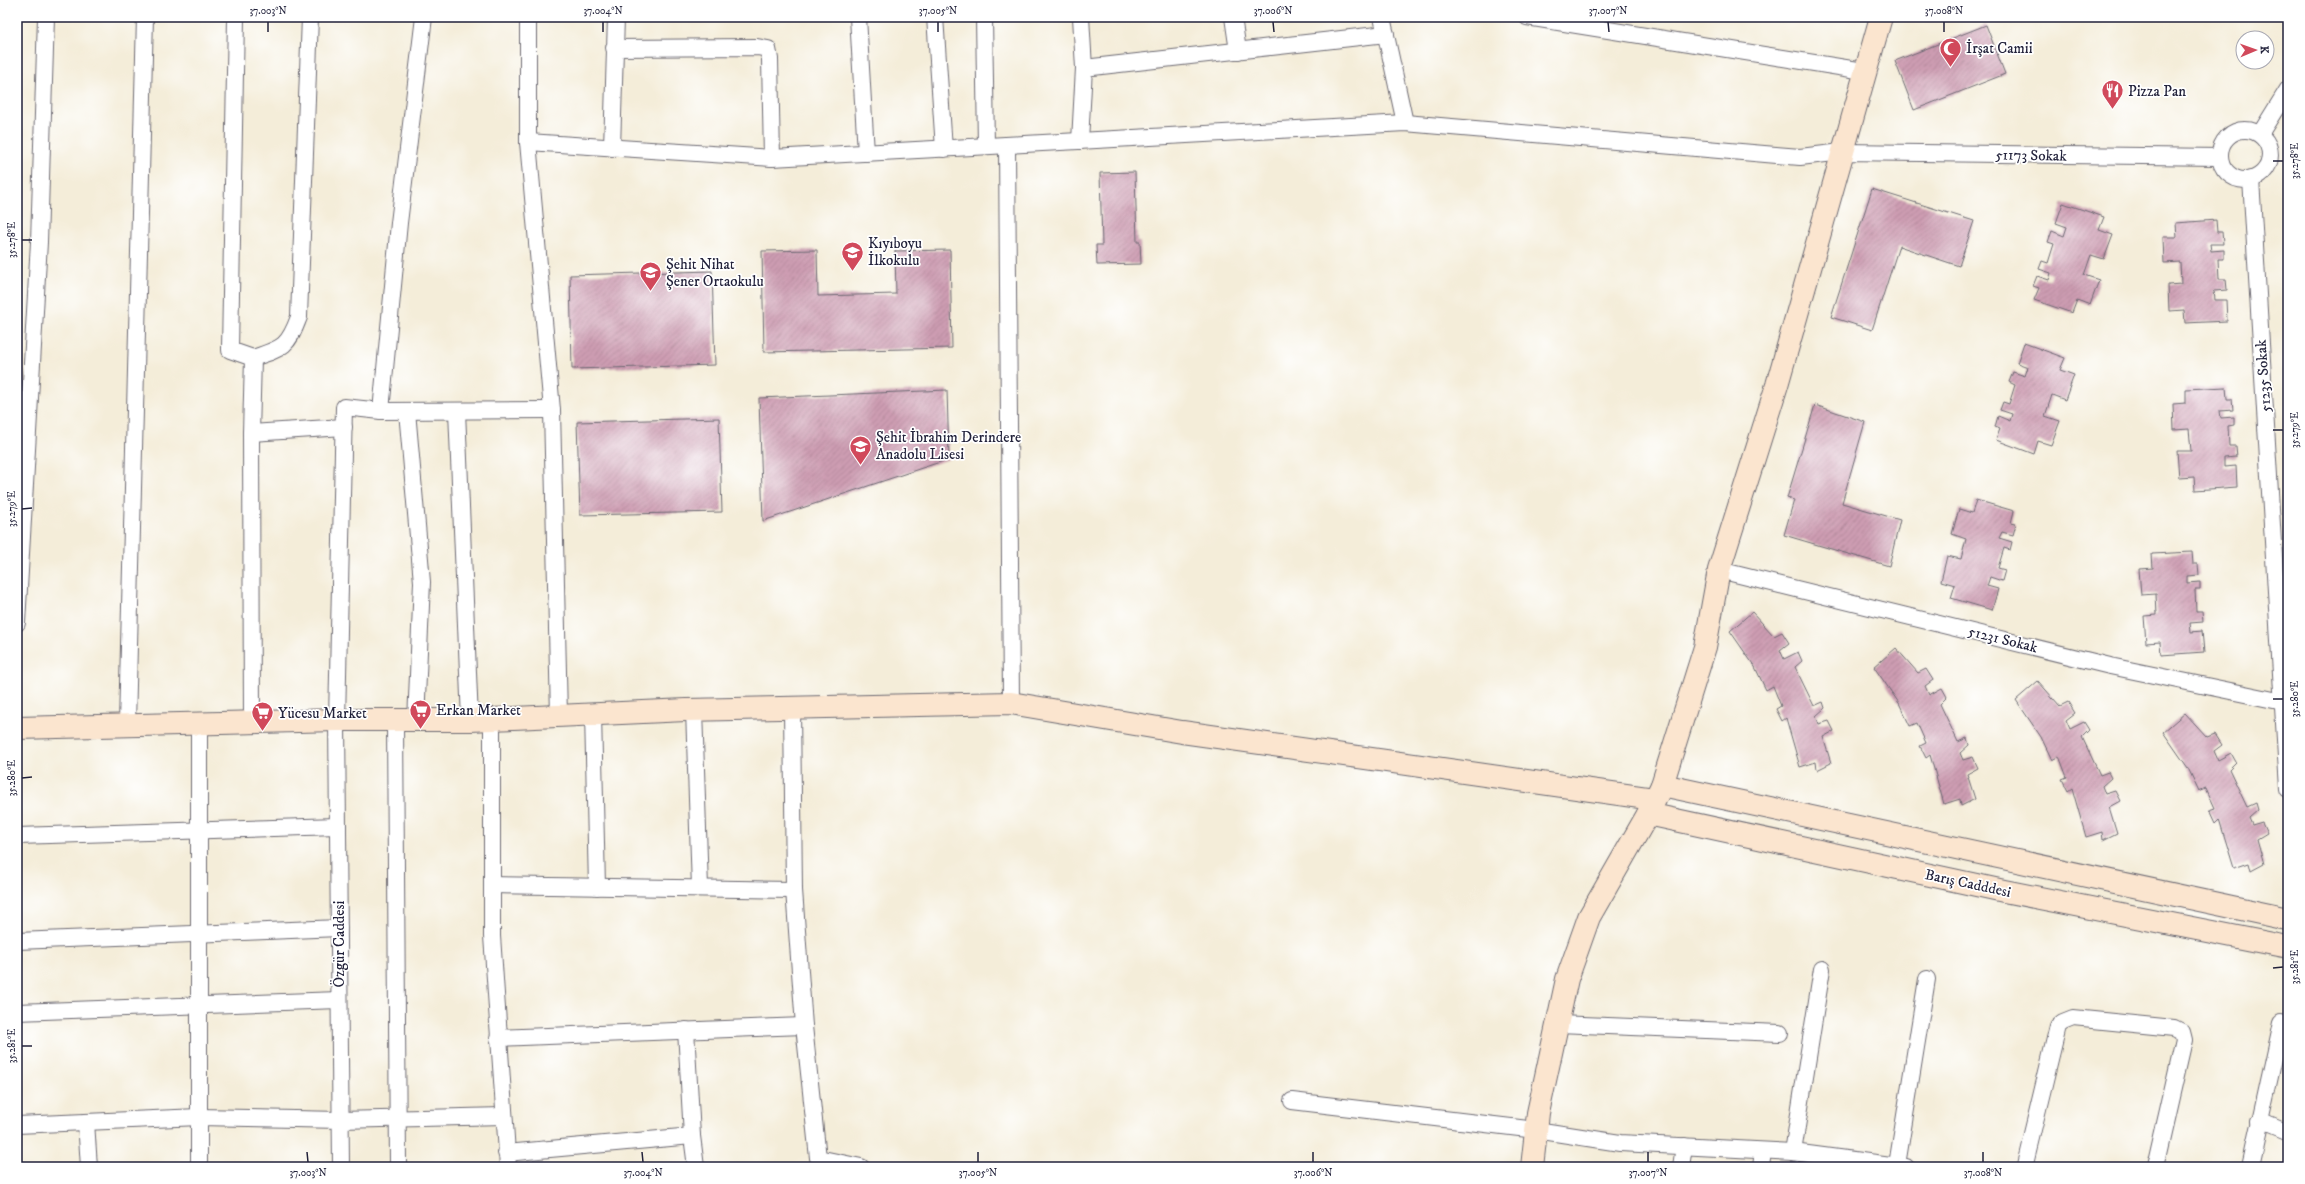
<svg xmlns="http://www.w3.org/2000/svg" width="2305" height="1184" font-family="'IM FELL DW Pica',serif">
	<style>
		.building { fill: url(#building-hatch) }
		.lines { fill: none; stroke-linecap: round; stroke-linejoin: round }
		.minor-casing { stroke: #6c6972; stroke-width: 18 }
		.secondary-casing { stroke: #6c6972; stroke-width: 24 }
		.minor { stroke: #fff; stroke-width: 16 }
		.secondary { stroke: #fbe5cf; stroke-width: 22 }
		.ticks { fill: none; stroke: #22223b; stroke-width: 1.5 }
		.labels { text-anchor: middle; stroke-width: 3.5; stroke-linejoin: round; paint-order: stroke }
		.poi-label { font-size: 15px; fill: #22223b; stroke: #fff; text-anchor: start }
		.street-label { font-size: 15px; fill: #22223b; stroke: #fff }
		.neatline { fill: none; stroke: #22223b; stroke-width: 1.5 }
		.ticks-label { font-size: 10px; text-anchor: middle; fill: #22223b }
	</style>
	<defs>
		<pattern id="building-hatch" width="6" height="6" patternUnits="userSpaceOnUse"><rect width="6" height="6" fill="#ce9db2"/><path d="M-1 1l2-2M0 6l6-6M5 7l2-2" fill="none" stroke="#a78092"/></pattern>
	</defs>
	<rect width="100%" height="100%" fill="#fff"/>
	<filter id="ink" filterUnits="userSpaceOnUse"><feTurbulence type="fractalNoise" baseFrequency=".025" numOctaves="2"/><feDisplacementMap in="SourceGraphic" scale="8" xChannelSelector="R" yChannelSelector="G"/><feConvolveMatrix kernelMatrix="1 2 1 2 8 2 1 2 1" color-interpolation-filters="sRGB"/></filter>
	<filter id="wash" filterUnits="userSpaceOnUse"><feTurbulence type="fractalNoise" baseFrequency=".012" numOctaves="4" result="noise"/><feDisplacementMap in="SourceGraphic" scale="16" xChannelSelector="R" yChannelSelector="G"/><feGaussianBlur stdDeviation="0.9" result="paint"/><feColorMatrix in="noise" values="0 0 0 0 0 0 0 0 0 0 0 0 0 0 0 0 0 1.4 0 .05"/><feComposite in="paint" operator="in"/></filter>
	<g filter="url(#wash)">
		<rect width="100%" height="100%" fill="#f4edd9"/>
		<g id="blocks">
			<g class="building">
				<polygon points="1986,25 2005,74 1914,110 1895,61"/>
				<polygon points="1135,172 1137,242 1140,242 1141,264 1097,265 1096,245 1102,245 1100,173"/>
				<polygon points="1872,189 1974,221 1959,266 1899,246 1872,330 1831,317"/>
				<polygon points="2063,203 2104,217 2099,230 2113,235 2104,259 2091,255 2084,275 2099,280 2090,305 2077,300 2072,313 2034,300 2039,288 2033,286 2037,276 2049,280 2051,273 2039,269 2042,261 2048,263 2054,244 2048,242 2052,231 2064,236 2067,227 2056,223"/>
				<polygon points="2216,220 2217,232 2222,232 2223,244 2210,244 2211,251 2224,250 2224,259 2218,259 2219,279 2226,279 2227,290 2214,291 2215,300 2226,300 2227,321 2185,323 2184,310 2169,311 2168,285 2181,284 2180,262 2164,263 2163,237 2177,237 2176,223"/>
				<polygon points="817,250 818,296 896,294 895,251 950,250 952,348 764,352 762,251"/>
				<polygon points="712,271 715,365 572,369 570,275"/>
				<polygon points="2024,343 2065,358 2060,370 2074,375 2065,400 2052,395 2045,416 2060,421 2051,445 2038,441 2034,454 1996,440 2000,429 1995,427 1998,416 2010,421 2012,414 2000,410 2003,402 2009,404 2015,385 2009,382 2013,372 2025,376 2028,367 2017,363"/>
				<polygon points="2226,387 2227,399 2232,399 2233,410 2220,411 2221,418 2234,417 2234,425 2228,426 2229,446 2236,446 2237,457 2224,458 2224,467 2236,466 2237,487 2195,490 2194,477 2179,478 2177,451 2191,451 2189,429 2174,430 2173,404 2186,403 2186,389"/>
				<polygon points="947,390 949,459 763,521 759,398"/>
				<polygon points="1815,405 1865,422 1842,503 1900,520 1889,566 1784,535 1794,500 1787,498"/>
				<polygon points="719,418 722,512 580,515 577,422"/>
				<polygon points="1976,500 2014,511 2011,523 2016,524 2013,535 2002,532 1999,538 2012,542 2010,550 2004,548 1998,568 2005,570 2002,581 1990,577 1987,586 1998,589 1992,610 1951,598 1955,585 1941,581 1947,556 1961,559 1966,539 1952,534 1959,509 1972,513"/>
				<polygon points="2192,552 2193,564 2198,564 2199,575 2187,576 2187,583 2200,582 2200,590 2195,590 2196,611 2202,611 2203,622 2190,623 2191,632 2202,631 2204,652 2161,655 2160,642 2146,643 2144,616 2157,615 2156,594 2141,595 2139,569 2153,568 2152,554"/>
				<polygon points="1752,612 1774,636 1782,632 1789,643 1780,650 1784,659 1798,652 1802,661 1795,667 1814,706 1823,702 1825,708 1816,716 1819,724 1829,721 1834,731 1823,737 1831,763 1817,770 1816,762 1800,767 1786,718 1782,721 1776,709 1781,706 1773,686 1766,690 1755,667 1730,631"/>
				<polygon points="1896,648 1918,673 1926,669 1933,680 1925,686 1929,695 1942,688 1947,697 1940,704 1958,742 1967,738 1969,745 1960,753 1963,760 1973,757 1978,768 1967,774 1975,799 1961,806 1960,799 1944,804 1930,755 1926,758 1920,746 1926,743 1917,723 1910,726 1899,703 1874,667"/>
				<polygon points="2038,681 2060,706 2068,702 2075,713 2066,720 2070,729 2084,722 2089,730 2082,737 2100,775 2108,772 2111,778 2102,786 2105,794 2115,791 2120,801 2109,807 2117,833 2103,840 2102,832 2086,837 2072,788 2068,791 2062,779 2067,777 2059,756 2052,760 2041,737 2016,700"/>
				<polygon points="2185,713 2207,737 2215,734 2222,745 2214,751 2218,760 2231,753 2236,762 2229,769 2247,807 2256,803 2258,810 2249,818 2252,825 2262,822 2267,833 2257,839 2264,864 2251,871 2249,863 2234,868 2219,819 2215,823 2209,810 2215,808 2206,788 2199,791 2188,768 2163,732"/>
			</g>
		</g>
	</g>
	<g filter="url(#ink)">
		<use href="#blocks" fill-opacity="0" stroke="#6c6972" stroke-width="1"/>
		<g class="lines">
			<defs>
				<g id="minor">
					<polyline points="236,17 230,350 253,358"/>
					<polyline points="528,17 528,142 552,410 559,716"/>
					<polyline points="858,17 866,153"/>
					<polyline points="935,17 944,149"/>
					<polyline points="984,17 986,146"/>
					<polyline points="1233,17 1238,51"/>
					<polyline points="1382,17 1405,123"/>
					<polyline points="1527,17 1864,71"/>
					<polyline points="614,48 757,47 768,49 770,59 772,158"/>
					<polyline points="1084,68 1386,34"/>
					<circle cx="2245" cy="155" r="25"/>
					<polyline points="2260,134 2288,89"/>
					<polyline points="1080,141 1084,68 1081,17"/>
					<polyline points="528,142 772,158 1405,123 1800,157 1842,152 2220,157"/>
					<polyline points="1007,145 1011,703"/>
					<polyline points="612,148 616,17"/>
					<polyline points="2251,179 2288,789"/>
					<polyline points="381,411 399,223 424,17"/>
					<polyline points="407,411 422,582 416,721"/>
					<polyline points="457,411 470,720"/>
					<polyline points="251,433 344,427"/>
					<polyline points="1719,570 2110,666 2288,703"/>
					<polyline points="17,623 39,242 46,17"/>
					<polyline points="792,707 794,890 804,1026 818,1158 861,1167"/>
					<polyline points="694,710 700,888"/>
					<polyline points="593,714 597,887"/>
					<polyline points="492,719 492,936 508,1167"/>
					<polyline points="395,721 398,1167"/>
					<path d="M252,723L251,433L253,358C283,348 288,347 299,317L310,17"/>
					<polyline points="127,724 145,17"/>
					<polyline points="17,836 338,826"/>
					<polyline points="492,885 794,890"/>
					<polyline points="17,941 339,928"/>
					<polyline points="17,1012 339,1000"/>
					<polyline points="1558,1024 1780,1033"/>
					<polyline points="686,1030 692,1136 696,1167"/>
					<polyline points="498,1038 804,1026"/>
					<polyline points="1292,1101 1536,1130 1620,1143 1793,1152 1906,1167"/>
					<polyline points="2259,1121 2288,1133"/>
					<polyline points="86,1122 89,1167"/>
					<polyline points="17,1125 199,1117 340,1120 504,1116"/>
					<polyline points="1793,1152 1822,969"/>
					<polyline points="506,1153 692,1136"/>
					<polyline points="1897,1165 1927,979"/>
					<polyline points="199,1167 199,723"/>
					<polyline points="341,1167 337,720 344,407 381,411 552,410"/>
					<polyline points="1681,1167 1684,1146"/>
					<polyline points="1761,1167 1763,1151"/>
					<polyline points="2024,1167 2058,1026 2063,1022 2073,1018 2174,1028 2182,1032 2184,1040 2155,1167"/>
					<polyline points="2250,1167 2282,1022 2288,1024"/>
				</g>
				<g id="secondary">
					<polyline points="17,728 337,720 470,720 686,710 1011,703 1182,732 1654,799"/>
					<polyline points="1662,785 2288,919"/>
					<polyline points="1648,814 2004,891 2288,947"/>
					<polyline points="1532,1167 1538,1113 1567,979 1589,917 1648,814 1662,785 1705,647 1719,570 1777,385 1881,17"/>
				</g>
			</defs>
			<use href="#minor" class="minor-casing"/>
			<use href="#secondary" class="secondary-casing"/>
			<use href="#minor" class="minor"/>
			<use href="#secondary" class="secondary"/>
		</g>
	</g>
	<path class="ticks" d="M268,22V32M603,22V32M938,22V32M1273,22L1274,32M1608,22L1609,32M1944,22V32M2273,161H2283M22,240H32M2273,430H2283M22,509L32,508M2273,699H2283M22,778L32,777M2273,968L2283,967M22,1046H32M307,1152L308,1162M642,1152L643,1162M978,1152V1162M1313,1152V1162M1648,1152V1162M1983,1152V1162"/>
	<defs>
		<symbol id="mosque-pin" viewBox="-11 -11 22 30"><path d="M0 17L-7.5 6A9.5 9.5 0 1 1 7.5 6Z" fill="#d1495b" stroke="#fff"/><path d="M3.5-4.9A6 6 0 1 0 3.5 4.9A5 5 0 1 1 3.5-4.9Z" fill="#fff"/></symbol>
		<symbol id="restaurant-pin" viewBox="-11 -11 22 30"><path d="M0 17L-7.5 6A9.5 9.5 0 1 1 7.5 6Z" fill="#d1495b" stroke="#fff"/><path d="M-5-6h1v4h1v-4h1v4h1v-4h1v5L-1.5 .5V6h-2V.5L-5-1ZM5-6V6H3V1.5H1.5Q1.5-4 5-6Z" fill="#fff"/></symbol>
		<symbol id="school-pin" viewBox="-11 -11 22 30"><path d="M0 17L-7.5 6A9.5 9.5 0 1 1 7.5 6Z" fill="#d1495b" stroke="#fff"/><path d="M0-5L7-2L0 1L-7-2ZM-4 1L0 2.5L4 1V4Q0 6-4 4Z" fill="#fff"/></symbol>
		<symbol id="supermarket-pin" viewBox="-11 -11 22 30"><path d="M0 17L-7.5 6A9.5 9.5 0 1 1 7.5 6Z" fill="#d1495b" stroke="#fff"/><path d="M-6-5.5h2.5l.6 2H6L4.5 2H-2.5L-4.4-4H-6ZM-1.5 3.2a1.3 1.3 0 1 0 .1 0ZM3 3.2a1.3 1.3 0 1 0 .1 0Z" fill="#fff"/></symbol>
	</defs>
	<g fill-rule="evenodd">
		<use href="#mosque-pin" x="1938" y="36" width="25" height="34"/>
		<use href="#restaurant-pin" x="2100" y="78" width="25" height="34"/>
		<use href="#school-pin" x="840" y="240" width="25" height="34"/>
		<use href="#school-pin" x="638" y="260" width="25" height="34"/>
		<use href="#school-pin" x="848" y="434" width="25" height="34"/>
		<use href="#supermarket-pin" x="408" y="698" width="25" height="34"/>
		<use href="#supermarket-pin" x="250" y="700" width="25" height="34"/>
	</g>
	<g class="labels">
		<g class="poi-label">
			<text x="1966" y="53">İrşat Camii</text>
			<text x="2128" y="96">Pizza Pan</text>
			<text x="868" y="248">Kıyıboyu<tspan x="868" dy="17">İlkokulu</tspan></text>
			<text x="666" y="269">Şehit Nihat<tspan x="666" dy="17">Şener Ortaokulu</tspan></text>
			<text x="876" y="442">Şehit İbrahim Derindere<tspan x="876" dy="17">Anadolu Lisesi</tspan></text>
			<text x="436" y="715">Erkan Market</text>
			<text x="278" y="718">Yücesu Market</text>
		</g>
		<g class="street-label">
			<text transform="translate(2031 155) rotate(1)" y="5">51173 Sokak</text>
			<text transform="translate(2263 376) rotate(-94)" y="5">51235 Sokak</text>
			<text transform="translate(2003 639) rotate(14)" y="5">51231 Sokak</text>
			<text transform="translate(1968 883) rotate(12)" y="5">Barış Cadddesi</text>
			<text transform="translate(339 944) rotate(-90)" y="5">Özgür Caddesi</text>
		</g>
	</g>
	<rect width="2305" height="1184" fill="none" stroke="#fff" stroke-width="44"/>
	<g transform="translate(2255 50) rotate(88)"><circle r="19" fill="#ffffff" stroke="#a7a7b1"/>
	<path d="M0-3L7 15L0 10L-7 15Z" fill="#d1495b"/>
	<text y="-6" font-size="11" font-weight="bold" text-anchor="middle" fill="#22223b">K</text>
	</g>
	<rect x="22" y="22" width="2261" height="1140" class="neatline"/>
	<g class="ticks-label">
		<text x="268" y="14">37.003°N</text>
		<text x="603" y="14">37.004°N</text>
		<text x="938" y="14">37.005°N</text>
		<text x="1273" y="14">37.006°N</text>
		<text x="1608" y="14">37.007°N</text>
		<text x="1944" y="14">37.008°N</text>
		<text transform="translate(2294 161) rotate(-90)" y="4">35.278°E</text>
		<text transform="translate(11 240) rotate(-90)" y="4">35.278°E</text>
		<text transform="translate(2294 430) rotate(-90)" y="4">35.279°E</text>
		<text transform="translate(11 509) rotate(-90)" y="4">35.279°E</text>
		<text transform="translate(2294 699) rotate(-90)" y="4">35.280°E</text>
		<text transform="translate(11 778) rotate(-90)" y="4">35.280°E</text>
		<text transform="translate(2294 967) rotate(-90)" y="4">35.281°E</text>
		<text transform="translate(11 1046) rotate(-90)" y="4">35.281°E</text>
		<text x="308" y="1176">37.003°N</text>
		<text x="643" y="1176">37.004°N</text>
		<text x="978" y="1176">37.005°N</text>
		<text x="1313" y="1176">37.006°N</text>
		<text x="1648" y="1176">37.007°N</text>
		<text x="1983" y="1176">37.008°N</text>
	</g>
</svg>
